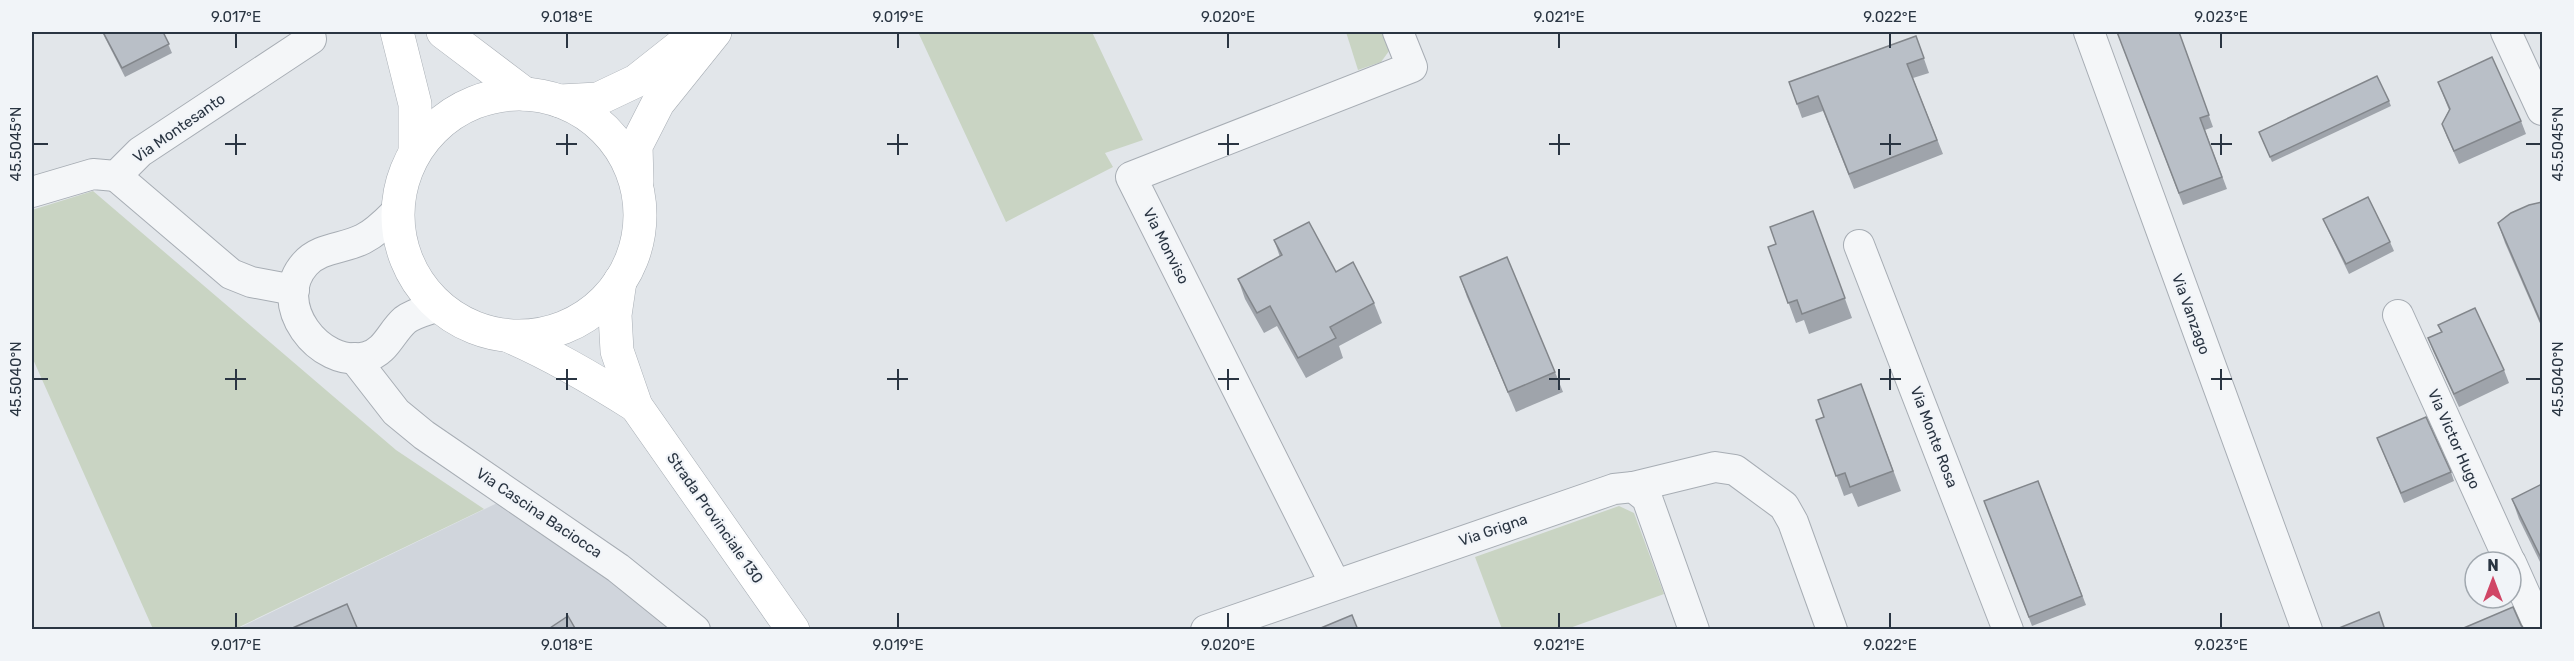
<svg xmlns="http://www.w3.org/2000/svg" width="2574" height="661" font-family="Rubik,sans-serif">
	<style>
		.built { fill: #d0d5dc }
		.green { fill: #c9d4c3 }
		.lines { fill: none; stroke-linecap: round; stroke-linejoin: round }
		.street-casing { stroke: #a7adb4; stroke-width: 32 }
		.secondary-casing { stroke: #a7adb4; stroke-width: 34 }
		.street { stroke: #f4f6f8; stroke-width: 30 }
		.secondary { stroke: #fff; stroke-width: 33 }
		.wall { fill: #9fa4ab }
		.building { fill: #b9bfc7; stroke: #82868b; stroke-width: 1.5 }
		.ticks { fill: none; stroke: #2a3542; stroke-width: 2 }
		.labels { text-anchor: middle; stroke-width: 4.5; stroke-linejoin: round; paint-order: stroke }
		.street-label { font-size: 15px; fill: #2a3542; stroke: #f1f4f8 }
		.neatline { fill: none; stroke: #2a3542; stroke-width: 2 }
		.ticks-label { font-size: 15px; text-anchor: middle; fill: #2a3542 }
	</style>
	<rect width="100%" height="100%" fill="#e2e6ea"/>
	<polygon class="built" points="520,492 668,591 712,629 235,630"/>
	<g class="green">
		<polygon points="918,32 1092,32 1143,140 1105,153 1113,167 1006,222"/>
		<polygon points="1346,32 1382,32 1389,51 1381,62 1358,70"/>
		<polygon points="93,191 396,450 484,509 235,629 153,629 32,357 32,210"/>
		<polygon points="1619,506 1634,513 1664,594 1567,629 1502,629 1475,557"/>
	</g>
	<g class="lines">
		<defs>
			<g id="street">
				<polyline points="2089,32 2307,630"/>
				<polyline points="2506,32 2542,110"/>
				<polyline points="116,176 231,274 251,282 294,290"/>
				<polyline points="32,192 93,174 116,176 140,152 311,39 307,32"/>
				<path d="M398,210C387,221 377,232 363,239C344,249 320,247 305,264C270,303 319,369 366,357C386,352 391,332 405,320C414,313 428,310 439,306"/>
				<polyline points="1859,245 2008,630"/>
				<polyline points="2398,315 2510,562"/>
				<polyline points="354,358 396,412 424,435 618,568 695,630"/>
				<polyline points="1633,487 1715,467 1735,470 1784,506 1793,522 1832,630"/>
				<polyline points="2511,563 2541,630"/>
				<polyline points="1335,584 1131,177 1412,67 1398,32"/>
				<polyline points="1206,630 1614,489 1633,487 1647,498 1694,630"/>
			</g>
			<g id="secondary">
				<polyline points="397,32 415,104 415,151"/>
				<polyline points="443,32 525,94"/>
				<circle cx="519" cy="215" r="121"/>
				<polyline points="560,101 598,99 636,81 698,32"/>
				<polyline points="637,182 636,146 658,103 715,32"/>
				<polyline points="620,281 615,315 617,351 636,406 793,630"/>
				<path d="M511,337C555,356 595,380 636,406"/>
			</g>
		</defs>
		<use href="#street" class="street-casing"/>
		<use href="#secondary" class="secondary-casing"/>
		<use href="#street" class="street"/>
		<use href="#secondary" class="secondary"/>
	</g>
	<g class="wall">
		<polygon points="102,32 163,32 172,53 125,77"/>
		<polygon points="2117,32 2179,32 2213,127 2205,130 2227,189 2183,205"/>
		<polygon points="1916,36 1929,73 1913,78 1943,154 1854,189 1823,111 1802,118 1789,82"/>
		<polygon points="2438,82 2521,121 2526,134 2459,164 2447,137 2442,124 2449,110"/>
		<polygon points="2389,101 2391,106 2272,162 2259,132"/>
		<polygon points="2542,202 2542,328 2505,243 2498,223"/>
		<polygon points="1813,211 1852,318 1809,334 1804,320 1796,323 1768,247 1776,244"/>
		<polygon points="2323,219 2390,242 2394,251 2349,274 2327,228"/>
		<polygon points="1274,240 1336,272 1374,303 1382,323 1339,346 1343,358 1306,378 1277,326 1264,333 1245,299 1238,279 1280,257"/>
		<polygon points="1460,277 1555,372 1563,392 1516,412 1467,297"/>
		<polygon points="2438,325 2504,370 2509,383 2459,407 2433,351 2428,338 2441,332"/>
		<polygon points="1861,384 1901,491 1858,507 1852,493 1844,496 1816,420 1824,417"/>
		<polygon points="2377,438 2451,472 2454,481 2404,503"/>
		<polygon points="2038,481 2086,605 2032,626 1984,501"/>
		<polygon points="2542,484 2542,566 2519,519 2512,499"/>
	</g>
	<g class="building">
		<polygon points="103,32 163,32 169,44 122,68"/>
		<polygon points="2117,32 2179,32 2209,115 2200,118 2222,177 2179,193"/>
		<polygon points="1916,36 1924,58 1907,64 1937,140 1849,174 1818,96 1797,104 1789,82"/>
		<polygon points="2492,57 2521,121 2454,151 2442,124 2450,109 2438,82"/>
		<polygon points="2377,76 2389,101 2270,157 2259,132"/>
		<polygon points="2368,197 2390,242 2346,264 2323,219"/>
		<polygon points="2542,202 2542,325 2498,223 2511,213 2529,205"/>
		<polygon points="1813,211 1845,298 1802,314 1797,300 1788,303 1768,247 1776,244 1770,227"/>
		<polygon points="1309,222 1336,272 1353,262 1374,303 1330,327 1336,338 1298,358 1270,306 1257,313 1238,279 1282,255 1274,240"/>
		<polygon points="1507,257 1555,372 1508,392 1460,277"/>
		<polygon points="2475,308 2504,370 2454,394 2428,338 2442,332 2438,325"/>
		<polygon points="1861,384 1893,471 1850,487 1845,473 1836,476 1816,420 1824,417 1818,400"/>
		<polygon points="2426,417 2451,472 2401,493 2377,438"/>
		<polygon points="2038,481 2082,596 2029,617 1984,501"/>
		<polygon points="2542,484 2542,560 2512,499"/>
		<polygon points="347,604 358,630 288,630"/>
		<polygon points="2513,607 2521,625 2525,630 2459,630"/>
		<polygon points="2379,612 2385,630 2339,630 2339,628"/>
		<polygon points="1352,615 1358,630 1316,630"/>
		<polygon points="568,616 576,630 547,630"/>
	</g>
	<path class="ticks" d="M236,33V48M567,33V48M898,33V48M1228,33V48M1559,33V48M1890,33V48M2221,33V48M236,134V155M567,134V155M898,134V155M1228,134V155M1559,134V155M1890,134V155M2221,134V155M33,144H48M225,144H246M556,144H577M887,144H908M1218,144H1239M1549,144H1570M1880,144H1901M2211,144H2232M2526,144H2541M236,369V390M567,369V390M898,369V390M1228,369V390M1559,369V390M1890,369V390M2221,369V390M33,379H48M225,379H246M556,379H577M887,379H908M1218,379H1239M1549,379H1570M1880,379H1901M2211,379H2232M2526,379H2541M236,613V628M567,613V628M898,613V628M1228,613V628M1559,613V628M1890,613V628M2221,613V628"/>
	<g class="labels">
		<g class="street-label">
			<text transform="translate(179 128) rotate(-35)" y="5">Via Montesanto</text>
			<text transform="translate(1166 246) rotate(63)" y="5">Via Monviso</text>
			<text transform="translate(2191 314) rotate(70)" y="5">Via Vanzago</text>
			<text transform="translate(1934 437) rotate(69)" y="5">Via Monte Rosa</text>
			<text transform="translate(2454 439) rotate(66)" y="5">Via Victor Hugo</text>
			<text transform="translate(539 513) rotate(34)" y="5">Via Cascina Baciocca</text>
			<text transform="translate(715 518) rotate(55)" y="5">Strada Provinciale 130</text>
			<text transform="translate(1493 530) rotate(-19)" y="5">Via Grigna</text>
		</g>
	</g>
	<rect width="2574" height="661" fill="none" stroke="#f1f4f8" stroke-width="66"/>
	<g transform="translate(2493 580)"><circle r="28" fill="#f1f4f8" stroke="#a1a8af" stroke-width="1.5"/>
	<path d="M0-4.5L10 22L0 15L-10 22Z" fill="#d04666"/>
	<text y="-9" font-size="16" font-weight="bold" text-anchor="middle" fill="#2a3542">N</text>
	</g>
	<rect x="33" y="33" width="2508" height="595" class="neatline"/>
	<g class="ticks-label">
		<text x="236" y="22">9.017°E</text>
		<text x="567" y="22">9.018°E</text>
		<text x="898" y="22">9.019°E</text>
		<text x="1228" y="22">9.020°E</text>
		<text x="1559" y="22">9.021°E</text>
		<text x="1890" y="22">9.022°E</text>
		<text x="2221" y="22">9.023°E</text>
		<text transform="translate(16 144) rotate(-90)" y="5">45.5045°N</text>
		<text transform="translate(2558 144) rotate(-90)" y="5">45.5045°N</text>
		<text transform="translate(16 379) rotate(-90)" y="5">45.5040°N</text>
		<text transform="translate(2558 379) rotate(-90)" y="5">45.5040°N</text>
		<text x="236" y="650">9.017°E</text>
		<text x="567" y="650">9.018°E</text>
		<text x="898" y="650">9.019°E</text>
		<text x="1228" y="650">9.020°E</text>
		<text x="1559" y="650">9.021°E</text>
		<text x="1890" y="650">9.022°E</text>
		<text x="2221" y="650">9.023°E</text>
	</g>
</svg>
